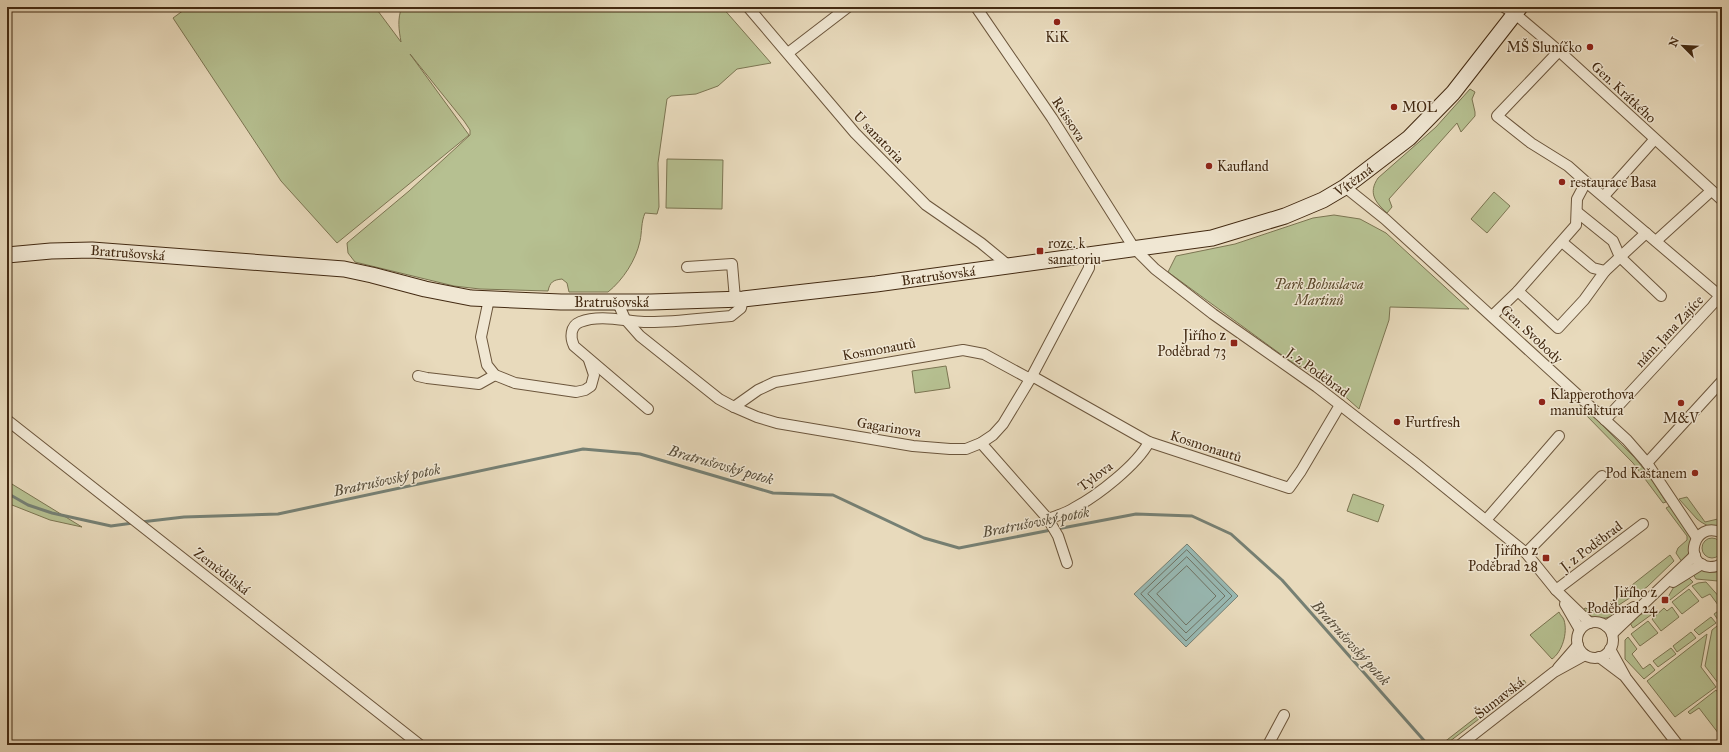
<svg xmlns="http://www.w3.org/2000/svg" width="1729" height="752" font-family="'IM FELL Great Primer',serif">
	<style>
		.green { fill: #b6c091; stroke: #7c7552 }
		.water { fill: #98bab5; stroke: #768074 }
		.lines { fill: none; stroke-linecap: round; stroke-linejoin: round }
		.shore { stroke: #6e7264; stroke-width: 1 }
		.stream { stroke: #768074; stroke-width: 3 }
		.minor-casing { stroke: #6c563c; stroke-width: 12 }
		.secondary-casing { stroke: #432a12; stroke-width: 17 }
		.minor { stroke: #f0e7d3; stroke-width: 10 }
		.secondary { stroke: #f0e7d3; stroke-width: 15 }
		.poi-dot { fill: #8f2418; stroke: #f0e7d3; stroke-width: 1.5 }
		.labels { text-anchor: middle; stroke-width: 3; stroke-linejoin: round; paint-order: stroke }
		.poi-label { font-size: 14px; fill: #432a12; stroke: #f0e7d3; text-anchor: start }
		.street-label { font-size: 14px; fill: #432a12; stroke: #f0e7d3 }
		.park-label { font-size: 14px; font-style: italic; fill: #5a482b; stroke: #f0e7d3 }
		.water-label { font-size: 15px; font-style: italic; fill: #584e3b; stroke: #f0e7d3 }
	</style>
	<rect width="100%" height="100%" fill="#e8dabc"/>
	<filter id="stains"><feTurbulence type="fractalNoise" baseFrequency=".005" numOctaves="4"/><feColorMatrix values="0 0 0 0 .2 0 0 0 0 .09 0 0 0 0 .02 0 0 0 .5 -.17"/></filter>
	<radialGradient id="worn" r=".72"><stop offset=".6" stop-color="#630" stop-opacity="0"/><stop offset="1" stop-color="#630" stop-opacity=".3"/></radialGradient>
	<g class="green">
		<path d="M188,7H375L401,42C399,30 397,19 402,7H722L771,63L737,69L718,86L696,94L671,96L667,99L658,163L659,207L657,214L645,213C641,222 642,232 640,241C636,260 623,280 608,292H569L567,283L562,279C553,280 550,282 548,291L480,289L454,286L355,262L348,253L347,243L409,191L470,135V130L464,121L410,54L469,135L337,243L281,181L173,18Z"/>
		<path d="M1470,89L1475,92L1472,99L1475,112V116L1461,132L1457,123L1389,199L1392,207L1387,213C1375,202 1368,193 1378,178L1436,127Z"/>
		<polygon points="667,159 723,160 722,209 666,208"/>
		<polygon points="1494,192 1510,206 1487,233 1471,219"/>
		<polygon points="1334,215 1360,219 1386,233 1469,309 1390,307 1389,320 1359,409 1321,375 1317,376 1290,361 1168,272 1176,256 1235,244 1313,218"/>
		<polygon points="946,366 950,388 915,393 912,371"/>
		<polygon points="1579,402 1635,458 1648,474 1666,502 1663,503 1633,463 1583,412"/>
		<polygon points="7,481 82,527 50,520 7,503"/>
		<polygon points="1353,494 1384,505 1378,522 1347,511"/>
		<polygon points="1687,497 1705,522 1722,518 1722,526 1708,526 1701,522 1697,519 1679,499"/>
		<path d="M1670,506C1684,525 1703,540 1682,562L1676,553L1678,548L1687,540V536L1666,508Z"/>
		<circle cx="1712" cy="548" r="10"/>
		<polygon points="1670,555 1674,561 1647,587 1614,608 1608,604"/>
		<polygon points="1706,569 1718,572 1722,575 1722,579 1718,581 1696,579 1693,574 1697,570"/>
		<polygon points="1688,577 1693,582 1670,600 1668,597 1675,585"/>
		<polygon points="1706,582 1722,600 1722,617 1718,620 1714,614 1721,609 1710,594 1702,598 1692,586 1698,583"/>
		<polygon points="1689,589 1699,601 1682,614 1672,602"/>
		<path d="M1605,606L1614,615C1602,621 1593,619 1582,611L1585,608L1597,612Z"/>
		<polygon points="1672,607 1679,617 1661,631 1652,619 1664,608 1667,611"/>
		<polygon points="1653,608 1655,612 1633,628 1630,623 1636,617"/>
		<path d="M1559,612C1560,615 1563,617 1564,620C1568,633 1562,652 1552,659L1530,635Z"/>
		<polygon points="1711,617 1716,623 1699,635 1694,630"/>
		<polygon points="1648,621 1658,633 1640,646 1631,634"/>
		<polygon points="1722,622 1722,662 1718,665 1722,670 1722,680 1718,683 1705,666 1712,630"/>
		<polygon points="1691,632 1696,638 1677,652 1673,646"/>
		<polygon points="1707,634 1701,667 1716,687 1675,717 1647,681"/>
		<polygon points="1628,637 1637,649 1632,654 1643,669 1650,664 1655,670 1644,679 1625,659 1625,640"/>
		<polygon points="1671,648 1676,654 1658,667 1653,661"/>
		<polygon points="1524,680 1526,683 1445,745 1443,743"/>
		<path d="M1716,690C1726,701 1722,724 1722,738L1699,708L1690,714L1688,712Z"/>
	</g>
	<polygon class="water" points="1187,544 1238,596 1186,647 1134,594"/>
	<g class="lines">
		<g class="shore">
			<polygon points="1187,550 1232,596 1186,641 1141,594"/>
			<polygon points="1187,557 1225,596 1186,633 1148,594"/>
			<polygon points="1187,566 1216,596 1186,625 1157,594"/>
		</g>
		<g class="stream">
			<polyline points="7,493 28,505 52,513 111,526 133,523"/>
			<polyline points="141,522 184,517 278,514 583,449 640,454 773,493 833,495 924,538 959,548 1051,530"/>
			<polyline points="1057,529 1136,514 1192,516 1231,534 1282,580 1428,745"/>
		</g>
		<defs>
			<g id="minor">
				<polyline points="748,7 855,133 926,205 981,243 1009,266"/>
				<polyline points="976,7 1052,118 1134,248 1155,269 1213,314 1317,387 1415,463 1526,553 1556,590 1590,623"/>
				<polyline points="1504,7 1514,13 1559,51 1722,200"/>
				<polyline points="788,53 848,7"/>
				<polyline points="1586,182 1720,296 1605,420"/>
				<polyline points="1345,187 1385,219 1627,440 1647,463 1697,538"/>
				<polyline points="1604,196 1654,140"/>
				<polyline points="1577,212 1613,241 1620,257 1661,296"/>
				<polyline points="1656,241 1711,191"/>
				<polyline points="1562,242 1593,268 1605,271 1646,233"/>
				<polyline points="687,267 732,264 735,299"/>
				<polyline points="1518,291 1558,328 1584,300 1605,271"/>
				<polyline points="489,299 481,337 487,365 495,375 515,383 576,392 585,390 591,386 594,375 589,360"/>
				<polyline points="618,303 625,319 640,336 719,399 734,407 757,417 777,423 913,446 950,449 966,449 981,443 993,435 1003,424 1032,376 1089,268 1089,256"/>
				<polyline points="1492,316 1518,291 1576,225 1577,199 1586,182 1568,166 1531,143 1497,116 1559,51"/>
				<polyline points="418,376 427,378 479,384 495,375"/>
				<polyline points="1032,376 1149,442 1289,488 1301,471 1340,405"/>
				<polyline points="734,407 758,390 775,382 963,350 984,354 1030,379"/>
				<path d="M648,409L574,346C570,338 570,326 580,322C600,314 624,321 644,322C671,323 703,318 731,316L741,308L743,299"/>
				<polyline points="7,420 420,745"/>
				<path d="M981,443L1048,519C1057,516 1066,513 1074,508C1097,496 1137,465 1149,442"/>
				<polyline points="1647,463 1722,381"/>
				<polyline points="1048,519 1058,536 1067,563"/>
				<polyline points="1486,520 1559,436"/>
				<path d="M1722,533C1693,519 1682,565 1710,567C1715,567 1719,566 1722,563"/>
				<polyline points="1526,553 1602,476"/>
				<polyline points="1673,582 1702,564"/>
				<polyline points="1556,590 1643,524"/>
				<polyline points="1565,604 1580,630"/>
				<circle cx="1595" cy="640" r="18"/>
				<polyline points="1606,626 1634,607"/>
				<polyline points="1612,634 1695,555"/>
				<polyline points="1610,649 1626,678 1678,745"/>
				<polyline points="1599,657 1623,675"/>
				<polyline points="1558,668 1578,645"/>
				<polyline points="1268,745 1284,715"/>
				<polyline points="1460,745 1554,672 1585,655"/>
			</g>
			<g id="secondary">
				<path id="s1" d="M7,255L51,251L92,250L344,269L372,275L425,289L471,298L561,302H651L743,299L876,284L1212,238L1285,216L1323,200L1345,187L1409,138L1453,93L1520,7"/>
			</g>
		</defs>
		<use href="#minor" class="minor-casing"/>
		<use href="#secondary" class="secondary-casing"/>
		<use href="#minor" class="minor"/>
		<use href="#secondary" class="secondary"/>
	</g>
	<g class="poi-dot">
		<circle cx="1057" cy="22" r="4"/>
		<circle cx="1590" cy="47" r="4"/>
		<circle cx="1394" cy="107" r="4"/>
		<circle cx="1209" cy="166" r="4"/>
		<circle cx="1562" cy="182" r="4"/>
		<rect x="1036" y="247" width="8" height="8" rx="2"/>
		<rect x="1230" y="339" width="8" height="8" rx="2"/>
		<circle cx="1542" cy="402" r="4"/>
		<circle cx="1681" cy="403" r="4"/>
		<circle cx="1397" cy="422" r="4"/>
		<circle cx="1695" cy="473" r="4"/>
		<rect x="1542" y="554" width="8" height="8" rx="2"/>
		<rect x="1661" y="596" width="8" height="8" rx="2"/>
	</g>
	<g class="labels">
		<g class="poi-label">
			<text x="1057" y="42" text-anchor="middle">KiK</text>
			<text x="1582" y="52" text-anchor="end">MŠ Sluníčko</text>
			<text x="1402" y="112">MOL</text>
			<text x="1217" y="171">Kaufland</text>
			<text x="1570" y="187">restaurace Basa</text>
			<text x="1048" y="248">rozc. k<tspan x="1048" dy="16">sanatoriu</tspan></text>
			<text x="1226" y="340" text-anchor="end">Jiřího z<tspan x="1226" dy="16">Poděbrad 73</tspan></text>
			<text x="1550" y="399">Klapperothova<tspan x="1550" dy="16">manufaktura</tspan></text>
			<text x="1681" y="423" text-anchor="middle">M&amp;V</text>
			<text x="1405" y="427">Furtfresh</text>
			<text x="1687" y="478" text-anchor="end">Pod Kaštanem</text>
			<text x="1538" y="555" text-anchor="end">Jiřího z<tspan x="1538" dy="16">Poděbrad 28</tspan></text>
			<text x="1657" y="597" text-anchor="end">Jiřího z<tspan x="1657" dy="16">Poděbrad 24</tspan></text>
		</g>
		<g class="street-label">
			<text transform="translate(1624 92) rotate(43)" y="5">Gen. Krátkého</text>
			<text transform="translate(1069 119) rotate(57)" y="5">Reissova</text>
			<text transform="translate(879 137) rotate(46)" y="5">U sanatoria</text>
			<text dy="5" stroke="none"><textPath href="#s1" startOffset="1367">Vítězná</textPath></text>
			<text dy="5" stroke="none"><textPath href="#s1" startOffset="121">Bratrušovská</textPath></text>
			<text dy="5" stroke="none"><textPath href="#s1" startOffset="937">Bratrušovská</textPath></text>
			<text dy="5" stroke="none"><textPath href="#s1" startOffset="609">Bratrušovská</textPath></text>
			<text transform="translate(1669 331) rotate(-47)" y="5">nám. Jana Zajíce</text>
			<text transform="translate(1532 334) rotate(43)" y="5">Gen. Svobody</text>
			<text transform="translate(879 349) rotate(-10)" y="5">Kosmonautů</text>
			<text transform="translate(1318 372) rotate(36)" y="5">J. z Poděbrad</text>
			<text transform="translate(889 427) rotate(9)" y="5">Gagarinova</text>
			<text transform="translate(1206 446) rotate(18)" y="5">Kosmonautů</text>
			<text transform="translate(1095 476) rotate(-37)" y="5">Tylova</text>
			<text transform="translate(1591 546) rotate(-37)" y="5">J. z Poděbrad</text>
			<text transform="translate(222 571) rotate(38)" y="5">Zemědělská</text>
			<text transform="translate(1499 698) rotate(-38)" y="5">Šumavská</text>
		</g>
		<g class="park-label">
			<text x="1319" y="289">Park Bohuslava<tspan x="1319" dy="16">Martinů</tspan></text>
		</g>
		<g class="water-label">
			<text transform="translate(721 465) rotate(16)" y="5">Bratrušovský potok</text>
			<text transform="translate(387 480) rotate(-12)" y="5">Bratrušovský potok</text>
			<text transform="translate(1036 522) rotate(-11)" y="5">Bratrušovský potok</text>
			<text transform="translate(1351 643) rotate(48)" y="5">Bratrušovský potok</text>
		</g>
	</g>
	<rect width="1729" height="752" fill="none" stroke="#e8dabc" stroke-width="24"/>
	<rect x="8" y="8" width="1713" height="736" fill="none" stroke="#432a12" stroke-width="2"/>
	<rect x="12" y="12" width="1705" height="728" fill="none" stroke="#432a12"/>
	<g transform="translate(1683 46) rotate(294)" stroke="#f0e7d3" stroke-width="3" paint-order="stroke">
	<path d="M0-3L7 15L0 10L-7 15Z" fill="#432a12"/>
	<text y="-6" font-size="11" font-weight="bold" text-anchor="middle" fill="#432a12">N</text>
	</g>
	<rect width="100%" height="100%" filter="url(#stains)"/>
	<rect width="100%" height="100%" fill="url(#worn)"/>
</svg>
